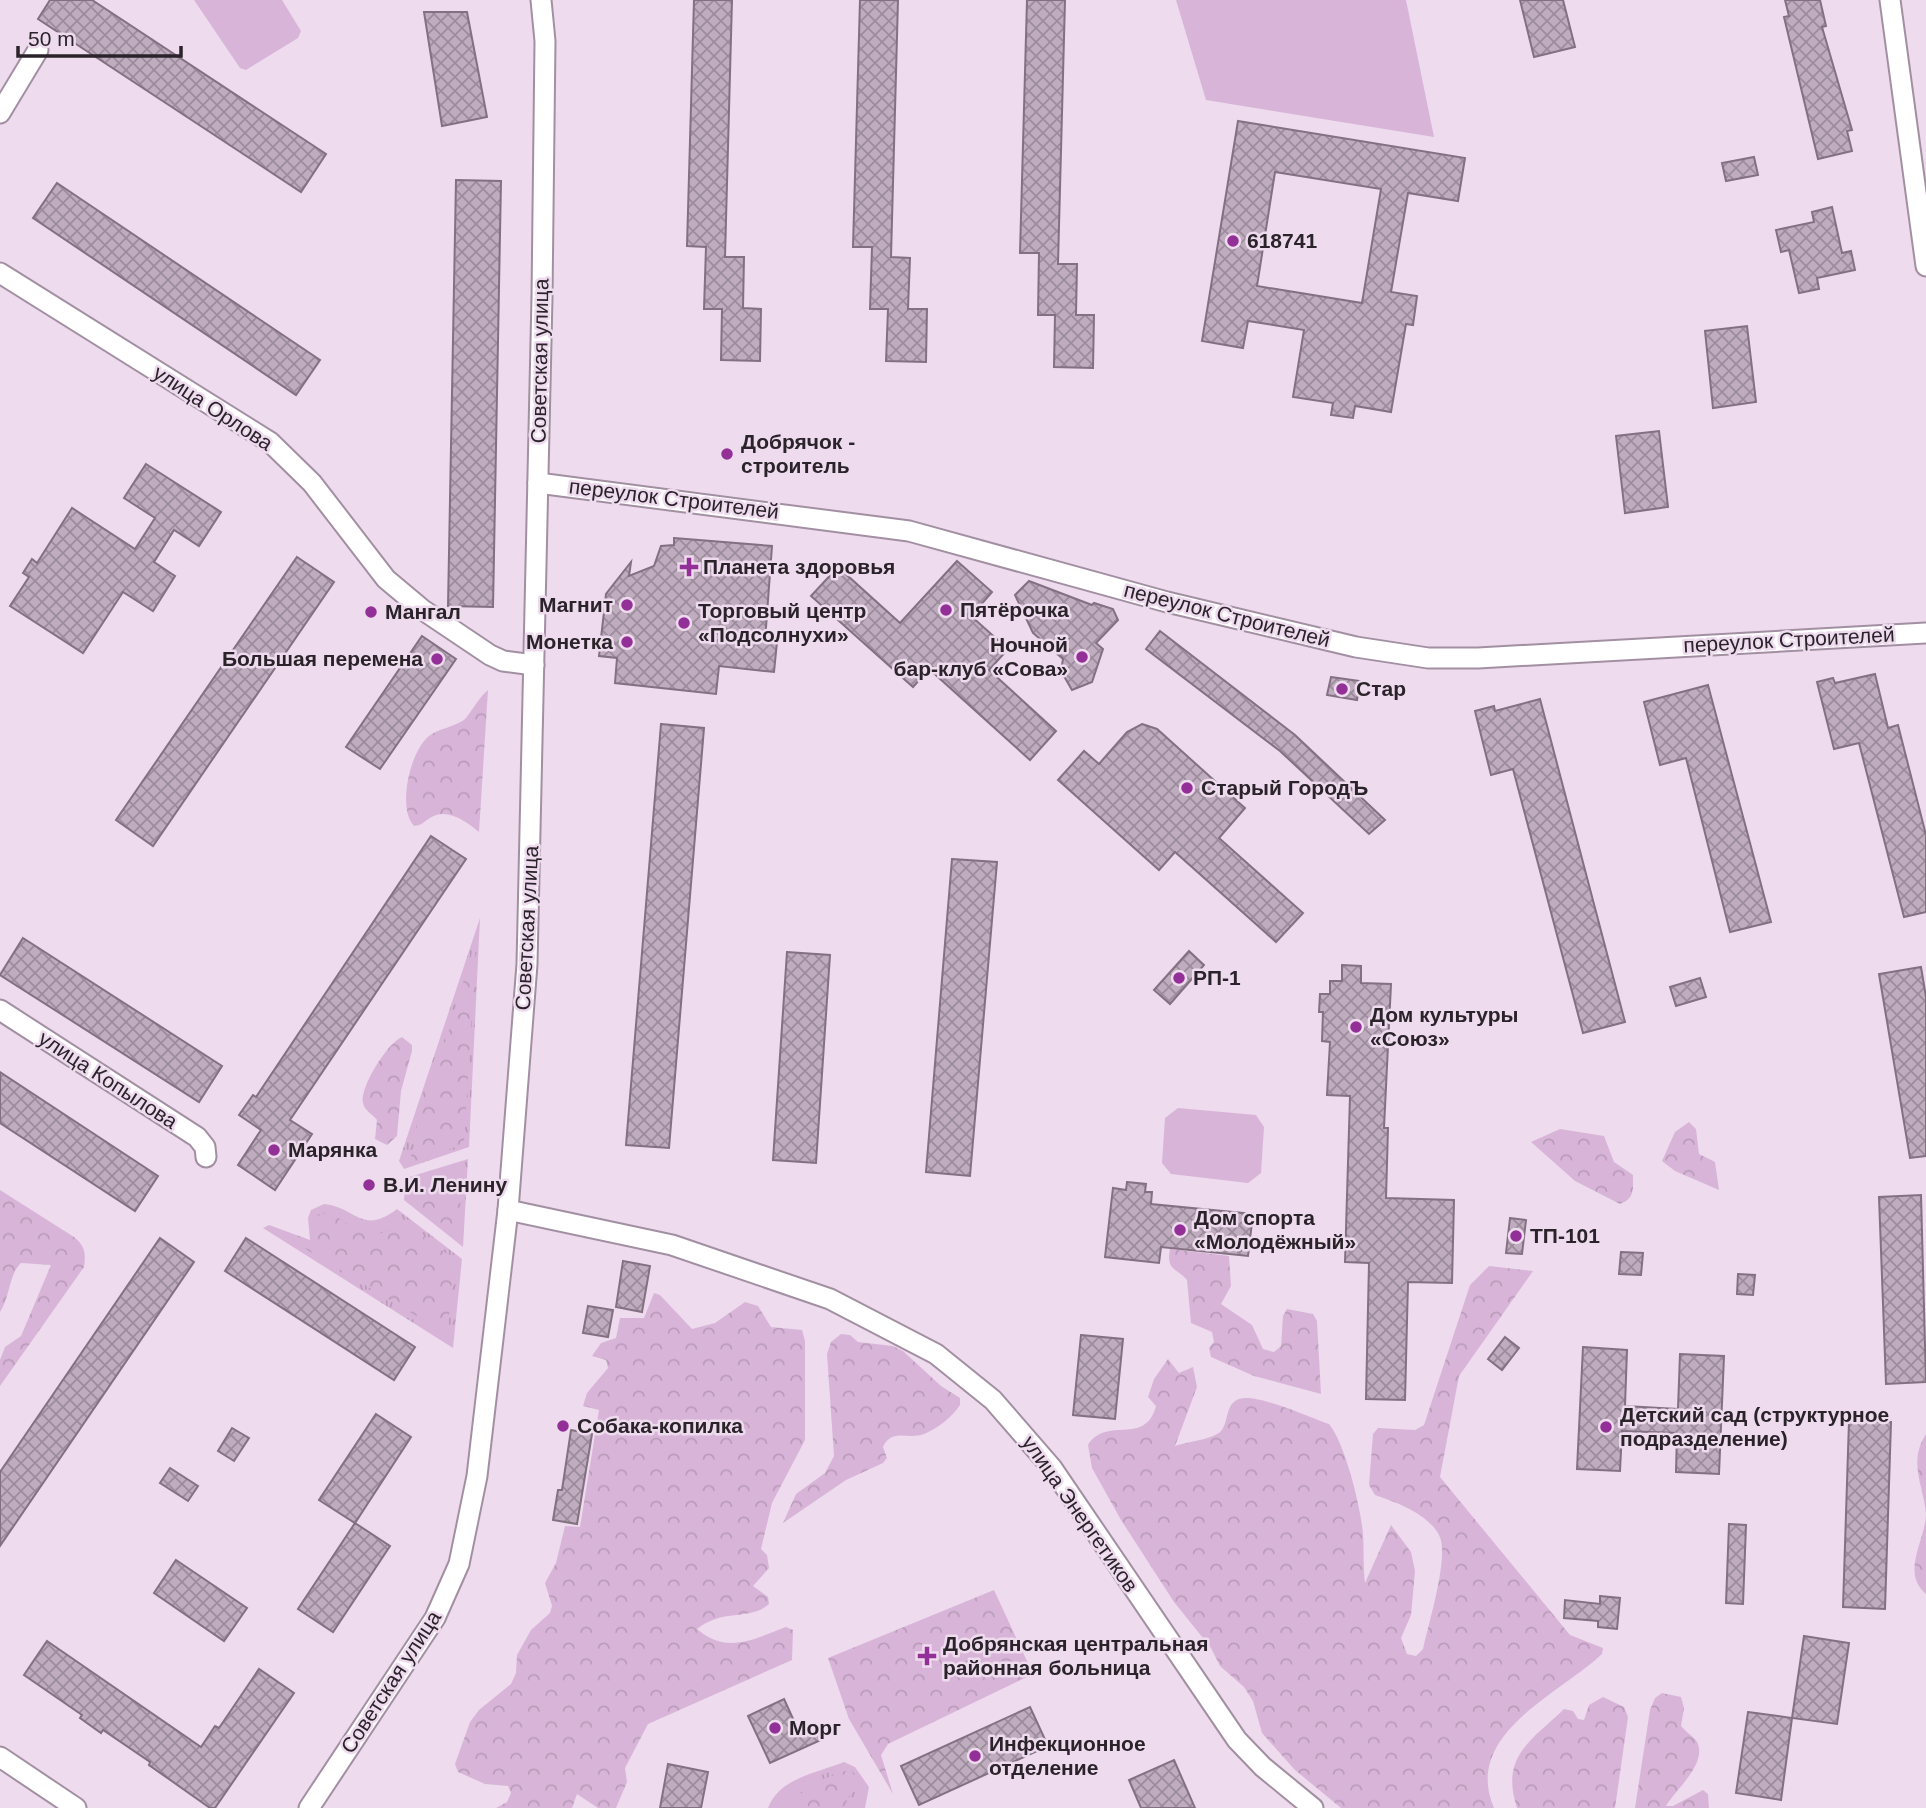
<svg xmlns="http://www.w3.org/2000/svg" width="1926" height="1808" font-family="Arial,sans-serif">
	<style>
		.grass { fill: url(#grass-tufts) }
		.forest { fill: url(#forest-crowns) }
		.park { fill: #d8b5d8 }
		.building { fill: url(#building-cross-hatch); stroke: #837182; stroke-width: 2; fill-rule: evenodd }
		.lines { fill: none; stroke-linecap: round; stroke-linejoin: round }
		.street-casing { stroke: #a290a2; stroke-width: 23 }
		.street { stroke: #fff; stroke-width: 19 }
		.poi-dot { fill: #933097; stroke: #eedbee; stroke-width: 2.5 }
		.labels { text-anchor: middle; stroke-width: 5; stroke-linejoin: round; paint-order: stroke }
		.poi-label { font-size: 21px; font-weight: bold; fill: #2a232a; stroke: #eedbee; text-anchor: start }
		.street-label { font-size: 21px; fill: #2a232a; stroke: #eedbee }
	</style>
	<defs>
		<pattern id="grass-tufts" width="24" height="20" patternUnits="userSpaceOnUse" patternTransform="scale(1.75)"><rect width="24" height="20" fill="#d8b5d8"/><path d="M3 7l-1-3M5 7V3M7 7l1-3M15 17l-1-3M17 17v-4M19 17l1-3" fill="none" stroke="#ba9bba"/></pattern>
		<pattern id="forest-crowns" width="20" height="18" patternUnits="userSpaceOnUse" patternTransform="scale(1.75)"><rect width="20" height="18" fill="#d8b5d8"/><path d="M2 6a3 3 0 1 1 6 0M12 15a3 3 0 1 1 6 0" fill="none" stroke="#ba9bba"/></pattern>
		<pattern id="building-cross-hatch" width="8" height="8" patternUnits="userSpaceOnUse" patternTransform="scale(1.75)"><rect width="8" height="8" fill="#bfacbf"/><path d="M0 0l8 8M0 8l8-8" fill="none" stroke="#9b8c9b"/></pattern>
	</defs>
	<rect width="100%" height="100%" fill="#eedbee"/>
	<g class="grass">
		<polygon points="480,918 469,1147 404,1169 399,1161"/>
		<polygon points="468,1159 463,1247 404,1200 406,1178"/>
		<path d="M324,1204C356,1207 362,1236 397,1209L462,1259L453,1348L263,1228L269,1225L310,1240L308,1218L311,1210Z"/>
		<path d="M844,1762L855,1767L869,1787L865,1808H768C779,1778 817,1773 844,1762Z"/>
	</g>
	<g class="forest">
		<path d="M488,690L479,832C466,821 446,807 430,818C423,822 423,825 414,826C397,808 410,751 429,736C440,728 454,727 464,720C469,716 479,697 488,690Z"/>
		<polygon points="476,940 464,1144 407,1164 415,1147 427,1136 416,1127 427,1091 438,1081 438,1066"/>
		<path d="M402,1037L412,1045V1051L401,1091L397,1136L387,1145L375,1139L377,1120C372,1114 364,1110 363,1103C359,1088 388,1042 402,1037Z"/>
		<polygon points="1689,1122 1696,1129 1699,1154 1715,1162 1719,1190 1675,1171 1662,1161 1675,1132"/>
		<path d="M1560,1129L1604,1136L1614,1162L1633,1175C1633,1190 1635,1198 1620,1204L1575,1181L1531,1142Z"/>
		<polygon points="453,1171 461,1198 457,1235 418,1205 416,1200 420,1193 419,1180"/>
		<path d="M0,1190L74,1237C85,1246 86,1253 84,1267L0,1386V1360L5,1347L21,1336L51,1265L21,1263C9,1274 10,1297 0,1312Z"/>
		<path d="M327,1212C361,1227 364,1250 401,1221L457,1261L451,1287L448,1335L284,1236L315,1247L314,1227L318,1216Z"/>
		<path d="M1170,1249L1229,1256L1231,1286L1221,1304L1252,1325L1263,1349L1274,1352L1281,1346L1283,1316L1287,1309L1313,1314L1317,1321L1321,1394L1254,1376L1211,1357L1209,1348L1214,1342L1212,1332L1191,1323L1187,1280C1176,1267 1166,1271 1170,1249Z"/>
		<path d="M1489,1266L1533,1271L1459,1376L1440,1477L1570,1635L1603,1648L1602,1654C1560,1694 1462,1734 1494,1808H1341L1295,1770L1262,1733L1253,1701L1244,1687L1220,1666L1211,1648L1174,1602L1121,1520L1092,1468L1088,1445C1107,1415 1145,1447 1156,1406L1148,1397L1154,1379L1168,1359L1179,1373L1193,1367L1197,1387L1175,1446C1187,1442 1214,1439 1221,1431C1229,1422 1225,1404 1239,1399C1257,1393 1311,1418 1329,1424C1345,1443 1361,1508 1363,1534C1364,1550 1363,1567 1365,1583L1391,1525L1411,1552L1415,1571L1411,1615L1401,1638L1407,1654L1416,1656L1423,1649C1428,1625 1450,1555 1439,1535C1428,1514 1396,1502 1375,1495L1369,1485L1373,1434L1378,1428L1415,1430L1424,1425L1470,1285Z"/>
		<path d="M654,1293L660,1295L692,1329L715,1323L745,1302L758,1306L771,1327L802,1330L805,1341V1440L772,1503L761,1549L767,1555L769,1568L753,1586L768,1597L769,1604C750,1621 723,1608 697,1629C727,1655 754,1639 786,1627L793,1630L792,1660L648,1724L625,1768L627,1782L616,1808H598L577,1794L572,1808H496L507,1802L511,1793L508,1786L485,1784L458,1772L455,1764L470,1722L479,1710L511,1684L516,1673L517,1655L531,1630L550,1613L552,1606L545,1583L556,1563L565,1526L580,1527L599,1410L583,1406L587,1393L608,1368L606,1360L592,1356L601,1343L616,1338L620,1318H644Z"/>
		<path d="M841,1334L850,1335L858,1342L893,1346L903,1351L941,1386L960,1398V1405C952,1417 937,1429 924,1434C907,1440 892,1428 883,1447L887,1458L883,1463L846,1480L783,1523L796,1494L825,1473L834,1456L827,1354L831,1342Z"/>
		<path d="M1926,1434V1594C1900,1572 1926,1540 1926,1513C1923,1484 1908,1462 1926,1434Z"/>
		<polygon points="994,1590 1033,1674 888,1744 881,1755 893,1794 849,1719 828,1658"/>
		<path d="M1662,1693L1681,1697L1684,1708L1681,1726C1686,1732 1694,1737 1697,1742C1708,1763 1676,1789 1666,1806H1673L1703,1790L1708,1794L1709,1808H1635L1650,1710L1655,1698Z"/>
		<path d="M1603,1697L1624,1707L1628,1717L1615,1808H1517C1500,1756 1531,1741 1564,1709L1573,1711L1578,1719L1584,1720L1589,1705Z"/>
		<polygon points="845,1771 852,1771 857,1777 844,1808 782,1808 818,1781"/>
	</g>
	<g class="park">
		<polygon points="194,0 282,0 301,31 298,38 246,70 240,68"/>
		<polygon points="1176,0 1406,0 1434,137 1206,100"/>
		<polygon points="1178,1108 1256,1115 1264,1127 1261,1173 1248,1183 1171,1174 1162,1163 1165,1118"/>
	</g>
	<g class="building">
		<polygon points="50,0 92,0 326,154 301,192 38,19"/>
		<polygon points="694,0 732,0 725,257 744,257 743,308 761,309 760,361 721,360 722,309 704,309 706,247 687,246"/>
		<polygon points="860,0 898,0 891,257 910,258 908,309 927,309 926,362 886,361 888,309 870,309 872,247 853,247"/>
		<polygon points="1027,0 1065,0 1058,264 1077,264 1076,315 1094,315 1093,368 1054,367 1055,315 1038,315 1039,253 1020,253"/>
		<polygon points="1520,0 1563,0 1575,47 1534,57"/>
		<polygon points="1785,0 1820,0 1826,26 1822,27 1852,130 1847,131 1852,151 1818,159 1784,17 1789,16"/>
		<polygon points="424,12 467,12 487,117 442,126"/>
		<path d="M1238,121L1465,158L1458,201L1408,193L1391,292L1417,296L1413,325L1406,324L1391,412L1355,406L1353,418L1331,415L1333,403L1293,397L1304,330L1248,321L1243,348L1202,341ZM1275,172L1381,189L1362,303L1257,286Z"/>
		<polygon points="1754,157 1758,175 1726,181 1722,163"/>
		<polygon points="456,180 501,181 493,607 448,606"/>
		<polygon points="57,183 320,360 296,395 33,218"/>
		<polygon points="1832,207 1842,253 1851,251 1855,270 1817,278 1819,289 1799,293 1789,250 1781,252 1776,230 1814,222 1812,212"/>
		<polygon points="1747,326 1756,402 1713,408 1705,331"/>
		<polygon points="1659,431 1668,507 1625,513 1616,436"/>
		<polygon points="146,464 221,512 199,546 174,530 154,562 175,576 153,611 123,592 83,653 10,606 29,577 23,573 32,559 37,563 72,508 135,549 155,518 124,498"/>
		<polygon points="674,538 772,546 765,641 777,642 774,672 719,666 716,694 615,683 617,658 599,656 606,594 631,562 629,576 654,566 661,546 674,545"/>
		<polygon points="297,557 334,582 153,846 116,820"/>
		<polygon points="957,561 992,592 971,616 1008,649 989,670 1056,731 1030,760 929,669 913,687 811,596 838,567 900,623"/>
		<polygon points="1029,581 1092,605 1094,603 1113,609 1118,620 1096,643 1103,649 1092,682 1072,690 1061,671 1063,659 1033,633 1015,595"/>
		<polygon points="1160,631 1295,735 1385,820 1369,834 1280,751 1146,649"/>
		<polygon points="422,636 456,659 380,769 346,747"/>
		<polygon points="1875,674 1888,728 1898,725 1926,835 1926,912 1904,917 1859,743 1834,749 1817,682 1833,678 1835,683"/>
		<polygon points="1331,677 1360,681 1357,700 1327,695"/>
		<polygon points="1708,685 1771,922 1730,932 1686,758 1660,765 1644,702"/>
		<polygon points="1540,699 1625,1022 1583,1033 1513,769 1491,775 1475,711 1494,706 1495,711"/>
		<polygon points="661,724 704,728 669,1148 626,1145"/>
		<polygon points="1142,724 1157,729 1245,808 1219,838 1303,913 1276,942 1175,852 1159,870 1058,780 1084,751 1099,764 1127,732"/>
		<polygon points="431,836 466,859 290,1120 312,1134 275,1190 238,1165 261,1130 239,1115 253,1095 256,1097"/>
		<polygon points="952,859 997,862 970,1176 926,1172"/>
		<polygon points="23,938 222,1066 199,1102 0,975"/>
		<polygon points="1189,951 1204,965 1170,1004 1154,990"/>
		<polygon points="787,952 830,955 816,1163 773,1160"/>
		<polygon points="1342,965 1361,966 1361,983 1391,984 1384,1128 1388,1128 1386,1198 1454,1200 1452,1283 1408,1282 1405,1400 1366,1399 1369,1263 1345,1262 1350,1096 1327,1095 1330,1042 1322,1041 1323,1012 1319,1012 1320,994 1330,994 1330,981 1342,981"/>
		<polygon points="1921,967 1926,997 1926,1156 1910,1158 1879,974"/>
		<polygon points="1700,978 1706,997 1676,1006 1670,987"/>
		<polygon points="0,1072 158,1176 135,1211 0,1123"/>
		<polygon points="1127,1182 1146,1184 1145,1192 1152,1192 1151,1204 1253,1214 1248,1256 1161,1247 1159,1263 1105,1257 1113,1188 1126,1190"/>
		<polygon points="1921,1195 1926,1382 1886,1384 1879,1197"/>
		<polygon points="1510,1218 1526,1220 1522,1254 1506,1253"/>
		<polygon points="160,1238 194,1262 0,1546 0,1472"/>
		<polygon points="246,1238 415,1347 394,1380 225,1271"/>
		<polygon points="1621,1252 1643,1253 1641,1275 1619,1274"/>
		<polygon points="623,1261 650,1266 642,1312 616,1307"/>
		<polygon points="1738,1274 1755,1275 1753,1295 1737,1294"/>
		<polygon points="588,1306 613,1310 608,1337 583,1333"/>
		<polygon points="1081,1335 1123,1339 1115,1419 1073,1415"/>
		<polygon points="1505,1337 1519,1348 1502,1370 1488,1359"/>
		<polygon points="1583,1347 1627,1350 1625,1406 1678,1409 1680,1354 1724,1356 1719,1474 1676,1472 1677,1433 1622,1431 1620,1471 1577,1469"/>
		<polygon points="376,1414 411,1437 355,1523 319,1500"/>
		<polygon points="1849,1421 1891,1422 1885,1609 1843,1607"/>
		<polygon points="232,1428 249,1438 234,1461 218,1451"/>
		<polygon points="571,1430 592,1434 577,1524 553,1520 558,1490 562,1490"/>
		<polygon points="170,1468 198,1486 188,1501 160,1483"/>
		<polygon points="355,1523 390,1546 333,1632 298,1609"/>
		<polygon points="1729,1524 1746,1525 1743,1604 1726,1603"/>
		<polygon points="176,1560 247,1608 224,1641 154,1593"/>
		<polygon points="1600,1596 1620,1598 1617,1629 1598,1627 1598,1621 1564,1618 1565,1600 1600,1604"/>
		<polygon points="1804,1636 1849,1643 1837,1724 1792,1718"/>
		<polygon points="47,1641 201,1747 215,1726 219,1728 259,1669 294,1693 215,1808 210,1808 149,1765 150,1762 103,1730 101,1733 80,1718 82,1715 24,1675"/>
		<polygon points="784,1699 799,1732 816,1724 823,1739 770,1763 748,1716"/>
		<polygon points="1030,1707 1048,1746 919,1805 901,1766"/>
		<polygon points="1748,1712 1792,1718 1781,1800 1736,1793"/>
		<polygon points="1174,1760 1195,1808 1141,1808 1129,1780"/>
		<polygon points="668,1764 708,1772 701,1808 660,1808"/>
	</g>
	<g class="lines">
		<defs>
			<g id="street">
				<polyline points="1890,0 1926,266"/>
				<polyline points="0,113 38,50"/>
				<polyline points="0,273 270,442 312,483 386,579 423,610 490,655 503,661 534,665"/>
				<polyline points="538,483 909,531 1167,602 1356,647 1428,658 1478,658 1926,633"/>
				<polyline points="0,1010 197,1137 205,1147 206,1157"/>
				<polyline points="508,1210 672,1245 830,1299 936,1354 993,1400 1052,1468 1237,1740 1263,1767 1313,1808"/>
				<polyline points="0,1757 76,1808"/>
				<polyline points="309,1808 435,1618 459,1564 477,1476 508,1210 527,964 542,297 545,41 541,0"/>
			</g>
		</defs>
		<use href="#street" class="street-casing"/>
		<use href="#street" class="street"/>
	</g>
	<g class="poi-dot">
		<circle cx="1233" cy="241" r="7"/>
		<circle cx="727" cy="454" r="7"/>
		<path d="M685.5 556.5h7v7h7v7h-7v7h-7v-7h-7v-7h7z"/>
		<circle cx="627" cy="605" r="7"/>
		<circle cx="946" cy="610" r="7"/>
		<circle cx="371" cy="612" r="7"/>
		<circle cx="684" cy="623" r="7"/>
		<circle cx="627" cy="642" r="7"/>
		<circle cx="1082" cy="657" r="7"/>
		<circle cx="437" cy="659" r="7"/>
		<circle cx="1342" cy="689" r="7"/>
		<circle cx="1187" cy="788" r="7"/>
		<circle cx="1179" cy="978" r="7"/>
		<circle cx="1356" cy="1027" r="7"/>
		<circle cx="274" cy="1150" r="7"/>
		<circle cx="369" cy="1185" r="7"/>
		<circle cx="1180" cy="1230" r="7"/>
		<circle cx="1516" cy="1236" r="7"/>
		<circle cx="563" cy="1426" r="7"/>
		<circle cx="1606" cy="1427" r="7"/>
		<path d="M923.5 1645.5h7v7h7v7h-7v7h-7v-7h-7v-7h7z"/>
		<circle cx="775" cy="1728" r="7"/>
		<circle cx="975" cy="1756" r="7"/>
	</g>
	<g class="labels">
		<g class="poi-label">
			<text x="1247" y="248">618741</text>
			<text x="741" y="449">Добрячок -<tspan x="741" dy="24">строитель</tspan></text>
			<text x="703" y="574">Планета здоровья</text>
			<text x="613" y="612" text-anchor="end">Магнит</text>
			<text x="960" y="617">Пятёрочка</text>
			<text x="698" y="618">Торговый центр<tspan x="698" dy="24">«Подсолнухи»</tspan></text>
			<text x="385" y="619">Мангал</text>
			<text x="613" y="649" text-anchor="end">Монетка</text>
			<text x="1068" y="652" text-anchor="end">Ночной<tspan x="1068" dy="24">бар-клуб «Сова»</tspan></text>
			<text x="423" y="666" text-anchor="end">Большая перемена</text>
			<text x="1356" y="696">Стар</text>
			<text x="1201" y="795">Старый ГородЪ</text>
			<text x="1193" y="985">РП-1</text>
			<text x="1370" y="1022">Дом культуры<tspan x="1370" dy="24">«Союз»</tspan></text>
			<text x="288" y="1157">Марянка</text>
			<text x="383" y="1192">В.И. Ленину</text>
			<text x="1194" y="1225">Дом спорта<tspan x="1194" dy="24">«Молодёжный»</tspan></text>
			<text x="1530" y="1243">ТП-101</text>
			<text x="1620" y="1422">Детский сад (структурное<tspan x="1620" dy="24">подразделение)</tspan></text>
			<text x="577" y="1433">Собака-копилка</text>
			<text x="943" y="1651">Добрянская центральная<tspan x="943" dy="24">районная больница</tspan></text>
			<text x="789" y="1735">Морг</text>
			<text x="989" y="1751">Инфекционное<tspan x="989" dy="24">отделение</tspan></text>
		</g>
		<g class="street-label">
			<text transform="translate(540 361) rotate(-89)" y="7">Советская улица</text>
			<text transform="translate(213 408) rotate(33)" y="7">улица Орлова</text>
			<text transform="translate(674 499) rotate(7)" y="7">переулок Строителей</text>
			<text transform="translate(1227 615) rotate(14)" y="7">переулок Строителей</text>
			<text transform="translate(1789 640) rotate(-3)" y="7">переулок Строителей</text>
			<text transform="translate(527 928) rotate(-87)" y="7">Советская улица</text>
			<text transform="translate(108 1080) rotate(33)" y="7">улица Копылова</text>
			<text transform="translate(1080 1514) rotate(55)" y="7">улица Энергетиков</text>
			<text transform="translate(391 1682) rotate(-57)" y="7">Советская улица</text>
		</g>
	</g>
	<path d="M18 46v10h163v-10" fill="none" stroke="#2a232a" stroke-width="3.5"/>
	<text x="28" y="46" font-size="21" fill="#2a232a" stroke="#eedbee" stroke-width="5" paint-order="stroke">50 m</text>
</svg>
